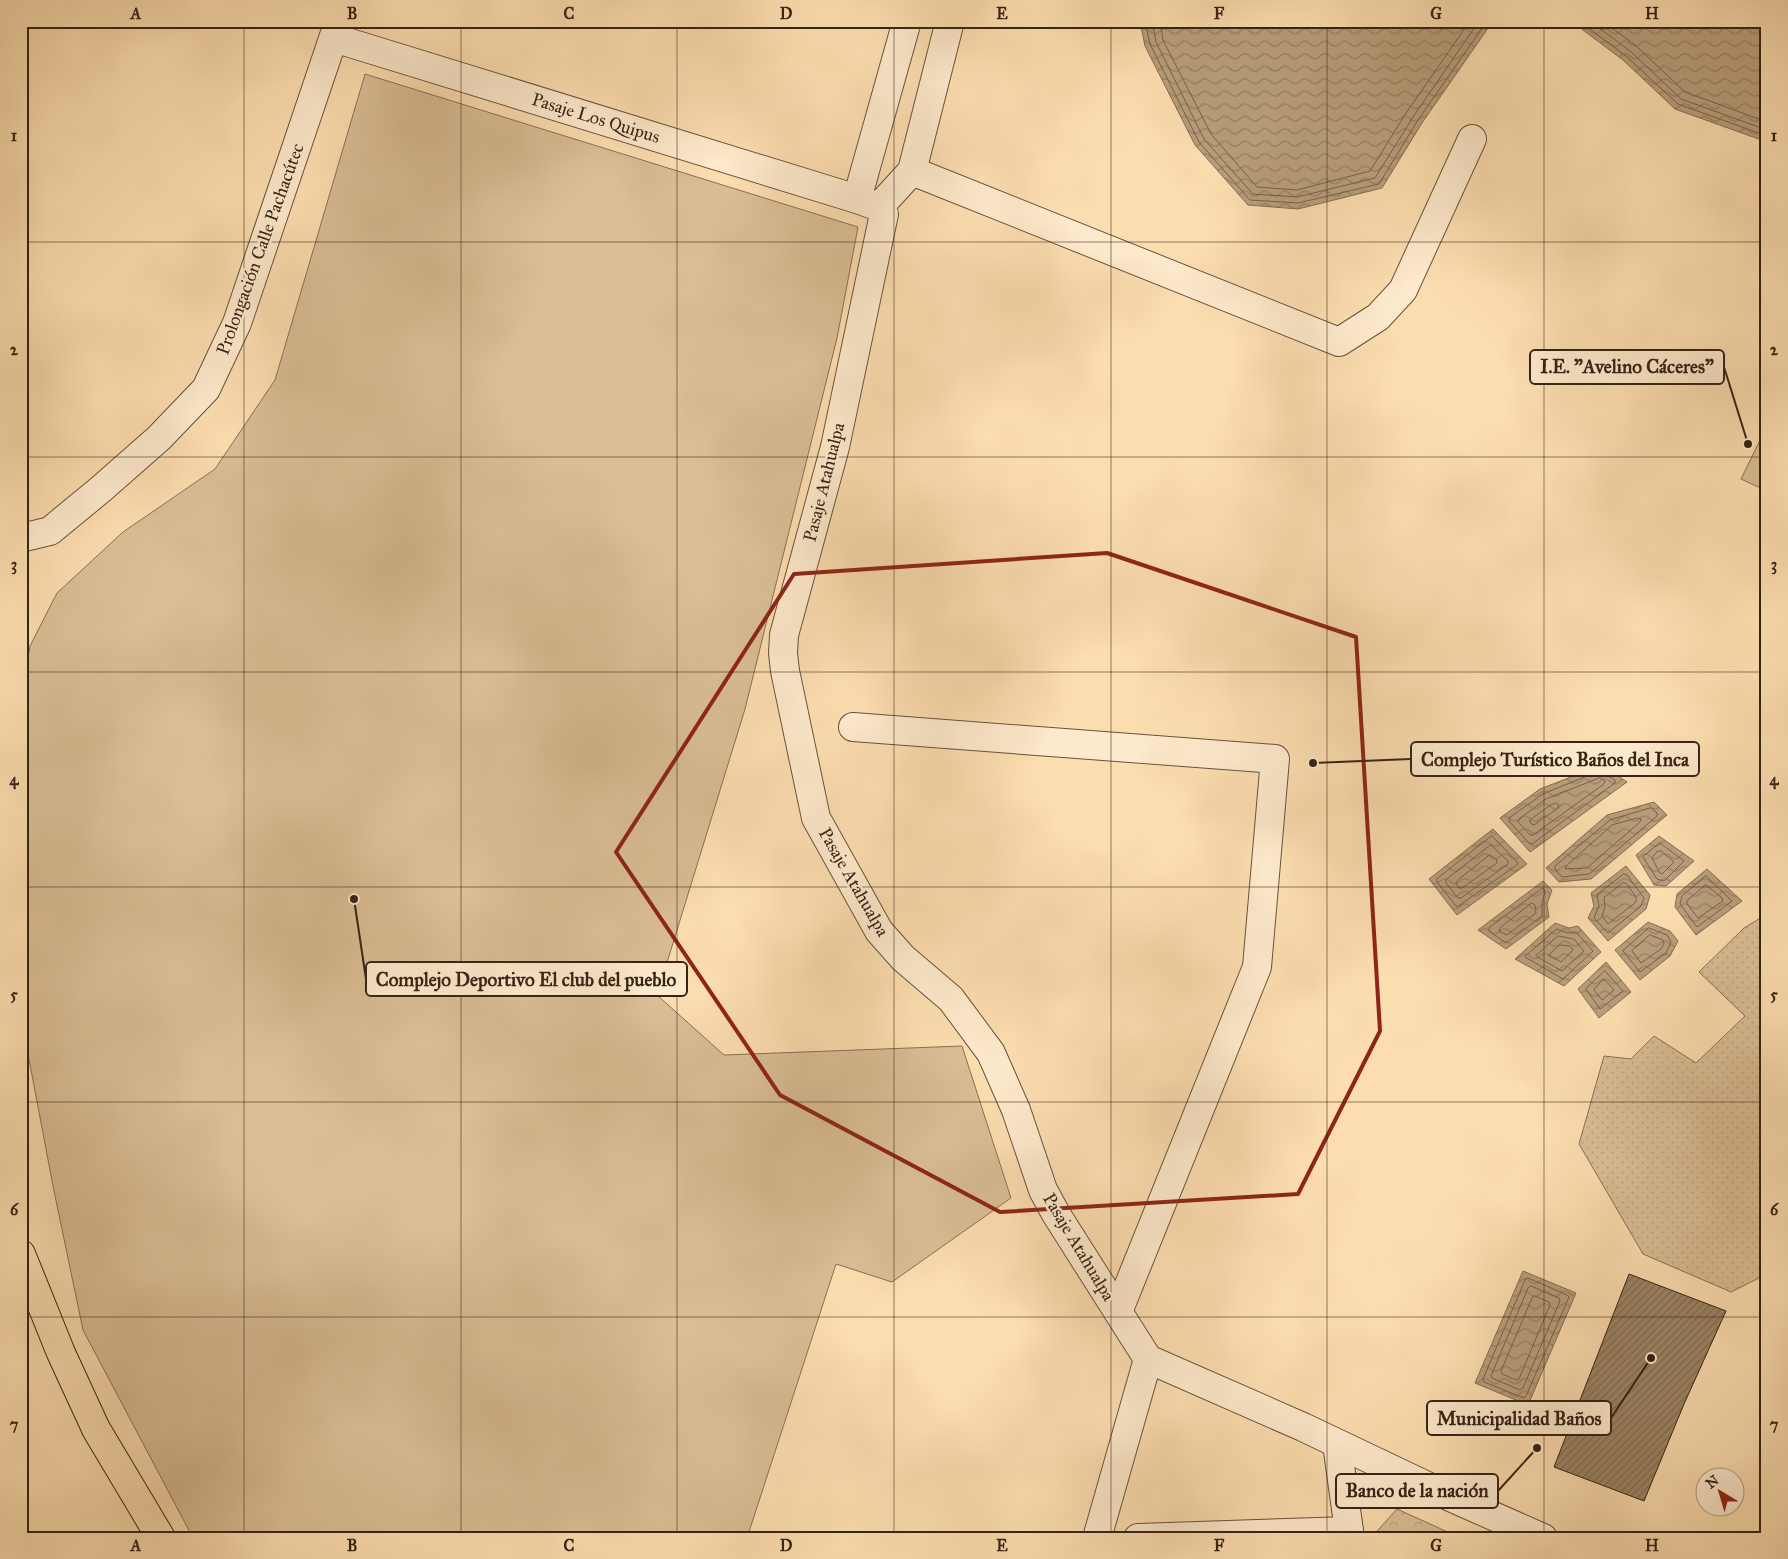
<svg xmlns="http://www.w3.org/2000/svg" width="1788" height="1559" viewBox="0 0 1788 1559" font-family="'IM FELL Great Primer',serif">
	<defs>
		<pattern id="grass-dots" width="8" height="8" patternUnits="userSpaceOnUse" patternTransform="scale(1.25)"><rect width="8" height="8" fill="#dabd95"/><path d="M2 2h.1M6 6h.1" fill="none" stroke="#bca280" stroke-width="1.8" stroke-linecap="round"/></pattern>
		<pattern id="forest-crowns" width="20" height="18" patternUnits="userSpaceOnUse" patternTransform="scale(1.25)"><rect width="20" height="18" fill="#dabd95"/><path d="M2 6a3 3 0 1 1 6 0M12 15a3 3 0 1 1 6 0" fill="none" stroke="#bca280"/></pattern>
		<pattern id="water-waves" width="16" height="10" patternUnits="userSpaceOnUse" patternTransform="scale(1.25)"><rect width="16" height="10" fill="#b99e7b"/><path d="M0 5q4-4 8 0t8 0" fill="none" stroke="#978064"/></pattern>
		<pattern id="building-hatch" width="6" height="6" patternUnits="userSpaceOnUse" patternTransform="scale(1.25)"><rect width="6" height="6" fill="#9d8466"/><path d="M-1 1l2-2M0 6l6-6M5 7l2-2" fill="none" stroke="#816c53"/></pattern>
	</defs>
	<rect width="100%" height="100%" fill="#fcddaf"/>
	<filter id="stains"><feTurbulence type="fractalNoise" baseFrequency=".004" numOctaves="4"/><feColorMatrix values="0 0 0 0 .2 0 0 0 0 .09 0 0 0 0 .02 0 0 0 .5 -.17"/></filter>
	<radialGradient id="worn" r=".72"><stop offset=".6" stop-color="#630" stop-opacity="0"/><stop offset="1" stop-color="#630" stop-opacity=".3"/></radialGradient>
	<polygon fill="url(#grass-dots)" stroke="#887056" points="1767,914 1767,1274 1731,1292 1643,1254 1579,1144 1604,1056 1631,1059 1654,1036 1696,1063 1745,1016 1699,972 1744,928"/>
	<polygon fill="url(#forest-crowns)" stroke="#887056" points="1397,1509 1461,1538 1371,1538"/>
	<g fill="#dabd95" stroke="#887056">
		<polygon points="365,74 858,227 837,338 745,709 657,995 724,1055 962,1046 1011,1198 892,1282 836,1264 747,1538 193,1538 83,1330 53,1186 21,1017 21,704 30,646 57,593 123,532 215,469 275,380"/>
		<polygon points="1767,426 1767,491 1741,479"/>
	</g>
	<g fill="url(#water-waves)" stroke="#856d53">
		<polygon points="1140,21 1493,21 1422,123 1382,188 1298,209 1248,205 1195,145 1145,46"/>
		<polygon points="1571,21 1767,21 1767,142 1675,109 1623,60"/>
		<polygon points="1602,765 1627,782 1530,852 1500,818 1540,789"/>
		<polygon points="1654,802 1667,815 1591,879 1559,882 1546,868 1607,815"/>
		<polygon points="1493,829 1527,864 1457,915 1429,879"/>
		<polygon points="1659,836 1694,861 1666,886 1654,885 1636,855"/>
		<polygon points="1626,866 1650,895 1646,909 1608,941 1588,918 1594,906 1591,893"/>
		<polygon points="1707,869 1742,901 1696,935 1675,907 1677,894"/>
		<polygon points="1543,881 1552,890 1547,904 1549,917 1506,949 1478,930"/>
		<polygon points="1648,922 1670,931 1678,941 1670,956 1640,980 1615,950"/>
		<polygon points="1555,923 1569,928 1578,926 1601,952 1564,986 1515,959"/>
		<polygon points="1606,962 1631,992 1599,1018 1578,989"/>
		<polygon points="1523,1271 1576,1293 1528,1405 1475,1383"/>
	</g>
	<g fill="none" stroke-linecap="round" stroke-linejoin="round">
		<g stroke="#786049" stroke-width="1">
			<polyline points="1145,21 1150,44 1199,142 1250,200 1298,203 1379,184 1418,120 1487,21"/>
			<polyline points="1152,21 1156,42 1204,139 1253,194 1297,197 1375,178 1413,117 1479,21"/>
			<polyline points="1160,21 1163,40 1211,134 1257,187 1297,190 1370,171 1406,113 1470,21"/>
			<polyline points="1579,21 1626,56 1678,104 1767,136"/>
			<polyline points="1590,21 1630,51 1681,99 1767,130"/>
			<polyline points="1602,21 1635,45 1685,92 1767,122"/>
			<polygon points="1600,771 1615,780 1615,783 1532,844 1529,843 1509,821 1509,818 1543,794"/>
			<polygon points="1600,778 1605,781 1604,784 1533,835 1530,835 1518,822 1519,819 1546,799"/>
			<polygon points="1556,803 1559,805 1558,808 1534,825 1530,823 1530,820 1549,806"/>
			<polygon points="1651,808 1657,813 1657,816 1589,874 1562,877 1555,869 1555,866 1610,820"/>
			<polygon points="1638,818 1641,819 1640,822 1587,868 1565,869 1566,866 1612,825"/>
			<polygon points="1492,836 1517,862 1518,864 1457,907 1437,882 1437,879"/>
			<polygon points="1660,843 1684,861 1664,881 1657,879 1643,857"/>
			<polygon points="1491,845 1508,861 1508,864 1461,898 1458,898 1446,883 1446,880"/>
			<polygon points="1658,851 1661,851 1674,862 1662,874 1660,873 1652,858"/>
			<polygon points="1490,855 1497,860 1497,863 1462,888 1459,888 1456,883 1457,881"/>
			<polygon points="1624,874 1627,875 1644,898 1641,906 1608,933 1594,918 1599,906 1597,895"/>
			<polygon points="1706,876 1732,901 1697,927 1680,904 1682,896"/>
			<polygon points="1623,883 1626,883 1636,897 1636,902 1608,924 1602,916 1605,907 1604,898"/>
			<polygon points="1706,885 1722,898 1723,901 1698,918 1687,904 1687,901"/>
			<polygon points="1543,888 1545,892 1542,903 1542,916 1506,943 1489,931 1489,928"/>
			<polygon points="1532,903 1535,905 1536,913 1507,935 1499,931 1500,928"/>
			<polygon points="1649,928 1667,935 1671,942 1666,953 1640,972 1623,951"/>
			<polygon points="1557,929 1568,933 1576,932 1593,951 1563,979 1525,957"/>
			<polygon points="1650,935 1663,940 1664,944 1661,949 1641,963 1632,951"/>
			<polygon points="1558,936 1574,939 1584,951 1562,971 1536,956"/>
			<polygon points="1560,945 1570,946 1573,950 1561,962 1549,955"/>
			<polygon points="1605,971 1623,991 1600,1009 1586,989"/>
			<polygon points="1603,980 1606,981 1614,990 1602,1000 1594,990"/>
			<polygon points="1528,1278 1567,1295 1569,1297 1526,1396 1524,1398 1484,1382 1483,1379 1525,1280"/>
			<polygon points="1531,1286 1559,1298 1560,1301 1523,1388 1520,1390 1492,1378 1491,1376 1528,1288"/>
			<polygon points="1535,1296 1549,1302 1550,1305 1519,1379 1516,1380 1502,1374 1501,1371 1532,1298"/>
		</g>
	</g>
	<polygon fill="url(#building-hatch)" stroke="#362317" points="1629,1274 1726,1311 1684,1404 1644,1501 1554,1467"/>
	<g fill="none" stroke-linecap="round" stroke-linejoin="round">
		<defs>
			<g id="minor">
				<polyline points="907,21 857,199 879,207 884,214 835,447 784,635 783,653 785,671 816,818 879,931 903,958 951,999 991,1053 1016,1110 1043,1190 1056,1214 1148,1359 1303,1427 1448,1496 1543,1538"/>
				<polyline points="334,38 857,199"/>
				<polyline points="912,171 1339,342 1378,317 1403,290 1472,139"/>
				<polyline points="879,207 912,171 950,21"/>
				<polyline points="21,538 50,531 101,489 159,438 206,389 237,323 339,21"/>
				<polyline points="853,727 1275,759 1257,967 1118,1312"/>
				<polyline points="1337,1444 1350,1538"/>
				<polyline points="1097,1538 1148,1359"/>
				<polyline points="1138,1538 1349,1531"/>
			</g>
			<polyline id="major" points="21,1254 61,1353 96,1429 161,1538"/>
		</defs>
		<use href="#minor" stroke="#68523d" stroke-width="30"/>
		<use href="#major" stroke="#362317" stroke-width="30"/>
		<use href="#minor" stroke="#fde9cb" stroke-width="28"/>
		<use href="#major" stroke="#fcddaf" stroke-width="28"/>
	</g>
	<path fill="none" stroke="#8f2418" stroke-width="4" stroke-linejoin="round" d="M1107,553l249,84 24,394 -82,163 -298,18 -220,-117 -164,-243 178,-278z"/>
	<path fill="none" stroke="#362317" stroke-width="1" stroke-opacity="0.55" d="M244,21v1517M461,21v1517M677,21v1517M894,21v1517M1111,21v1517M1327,21v1517M1544,21v1517M21,242h1746M21,457h1746M21,672h1746M21,887h1746M21,1102h1746M21,1317h1746"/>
	<g text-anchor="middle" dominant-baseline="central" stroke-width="5" stroke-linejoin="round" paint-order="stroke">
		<g font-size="18" fill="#362317" stroke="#fde9cb">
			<text transform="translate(596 118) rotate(17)">Pasaje Los Quipus</text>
			<text transform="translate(260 249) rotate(-70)">Prolongación Calle Pachacútec</text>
			<text transform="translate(824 482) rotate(-76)">Pasaje Atahualpa</text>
			<text transform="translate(854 882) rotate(60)">Pasaje Atahualpa</text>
			<text transform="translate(1079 1247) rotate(59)">Pasaje Atahualpa</text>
		</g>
	</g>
	<path fill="none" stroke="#362317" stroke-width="2" d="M1748 444L1724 367M1313 763L1411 759M354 899L366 979M1651 1358L1611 1418M1537 1448L1498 1491"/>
	<g fill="#362317" stroke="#fde9cb" stroke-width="2">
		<circle cx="1748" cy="444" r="5"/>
		<circle cx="1313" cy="763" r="5"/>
		<circle cx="354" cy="899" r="5"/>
		<circle cx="1651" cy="1358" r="5"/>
		<circle cx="1537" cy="1448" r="5"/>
	</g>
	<g fill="#fde9cb" stroke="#362317" stroke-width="2">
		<rect x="1530" y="350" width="194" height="34" rx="5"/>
		<rect x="1411" y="742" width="288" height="34" rx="5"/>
		<rect x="366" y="962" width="321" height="34" rx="5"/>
		<rect x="1427" y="1401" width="184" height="34" rx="5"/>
		<rect x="1336" y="1474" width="162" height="34" rx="5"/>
	</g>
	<g font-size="19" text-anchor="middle" font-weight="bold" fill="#362317">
		<text x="1627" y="373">I.E. "Avelino Cáceres"</text>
		<text x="1555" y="766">Complejo Turístico Baños del Inca</text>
		<text x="526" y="986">Complejo Deportivo El club del pueblo</text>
		<text x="1519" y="1425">Municipalidad Baños</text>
		<text x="1417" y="1497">Banco de la nación</text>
	</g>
	<rect width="1788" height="1559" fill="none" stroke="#fcddaf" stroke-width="55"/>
	<g transform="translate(1720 1492) rotate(322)"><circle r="24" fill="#fde9cb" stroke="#ad9a83"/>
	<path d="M0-4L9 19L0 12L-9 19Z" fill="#8f2418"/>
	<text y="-8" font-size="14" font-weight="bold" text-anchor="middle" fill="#362317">N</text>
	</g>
	<rect x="28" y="28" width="1732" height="1504" fill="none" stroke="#362317" stroke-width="2"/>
	<g font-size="16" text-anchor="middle" font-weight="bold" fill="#362317">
		<text x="136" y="19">A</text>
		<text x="352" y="19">B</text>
		<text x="569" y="19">C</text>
		<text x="786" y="19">D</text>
		<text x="1002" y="19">E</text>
		<text x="1219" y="19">F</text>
		<text x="1436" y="19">G</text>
		<text x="1652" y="19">H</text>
		<text x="14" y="141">1</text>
		<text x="1774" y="141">1</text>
		<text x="14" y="355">2</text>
		<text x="1774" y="355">2</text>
		<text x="14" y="570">3</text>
		<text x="1774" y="570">3</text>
		<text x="14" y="785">4</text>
		<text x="1774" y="785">4</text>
		<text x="14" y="1000">5</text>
		<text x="1774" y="1000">5</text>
		<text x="14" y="1215">6</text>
		<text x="1774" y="1215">6</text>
		<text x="14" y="1430">7</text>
		<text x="1774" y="1430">7</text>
		<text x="136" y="1551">A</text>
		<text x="352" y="1551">B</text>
		<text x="569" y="1551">C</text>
		<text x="786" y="1551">D</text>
		<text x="1002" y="1551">E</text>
		<text x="1219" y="1551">F</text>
		<text x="1436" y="1551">G</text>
		<text x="1652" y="1551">H</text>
	</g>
	<rect width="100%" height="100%" filter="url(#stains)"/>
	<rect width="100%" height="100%" fill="url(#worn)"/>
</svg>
